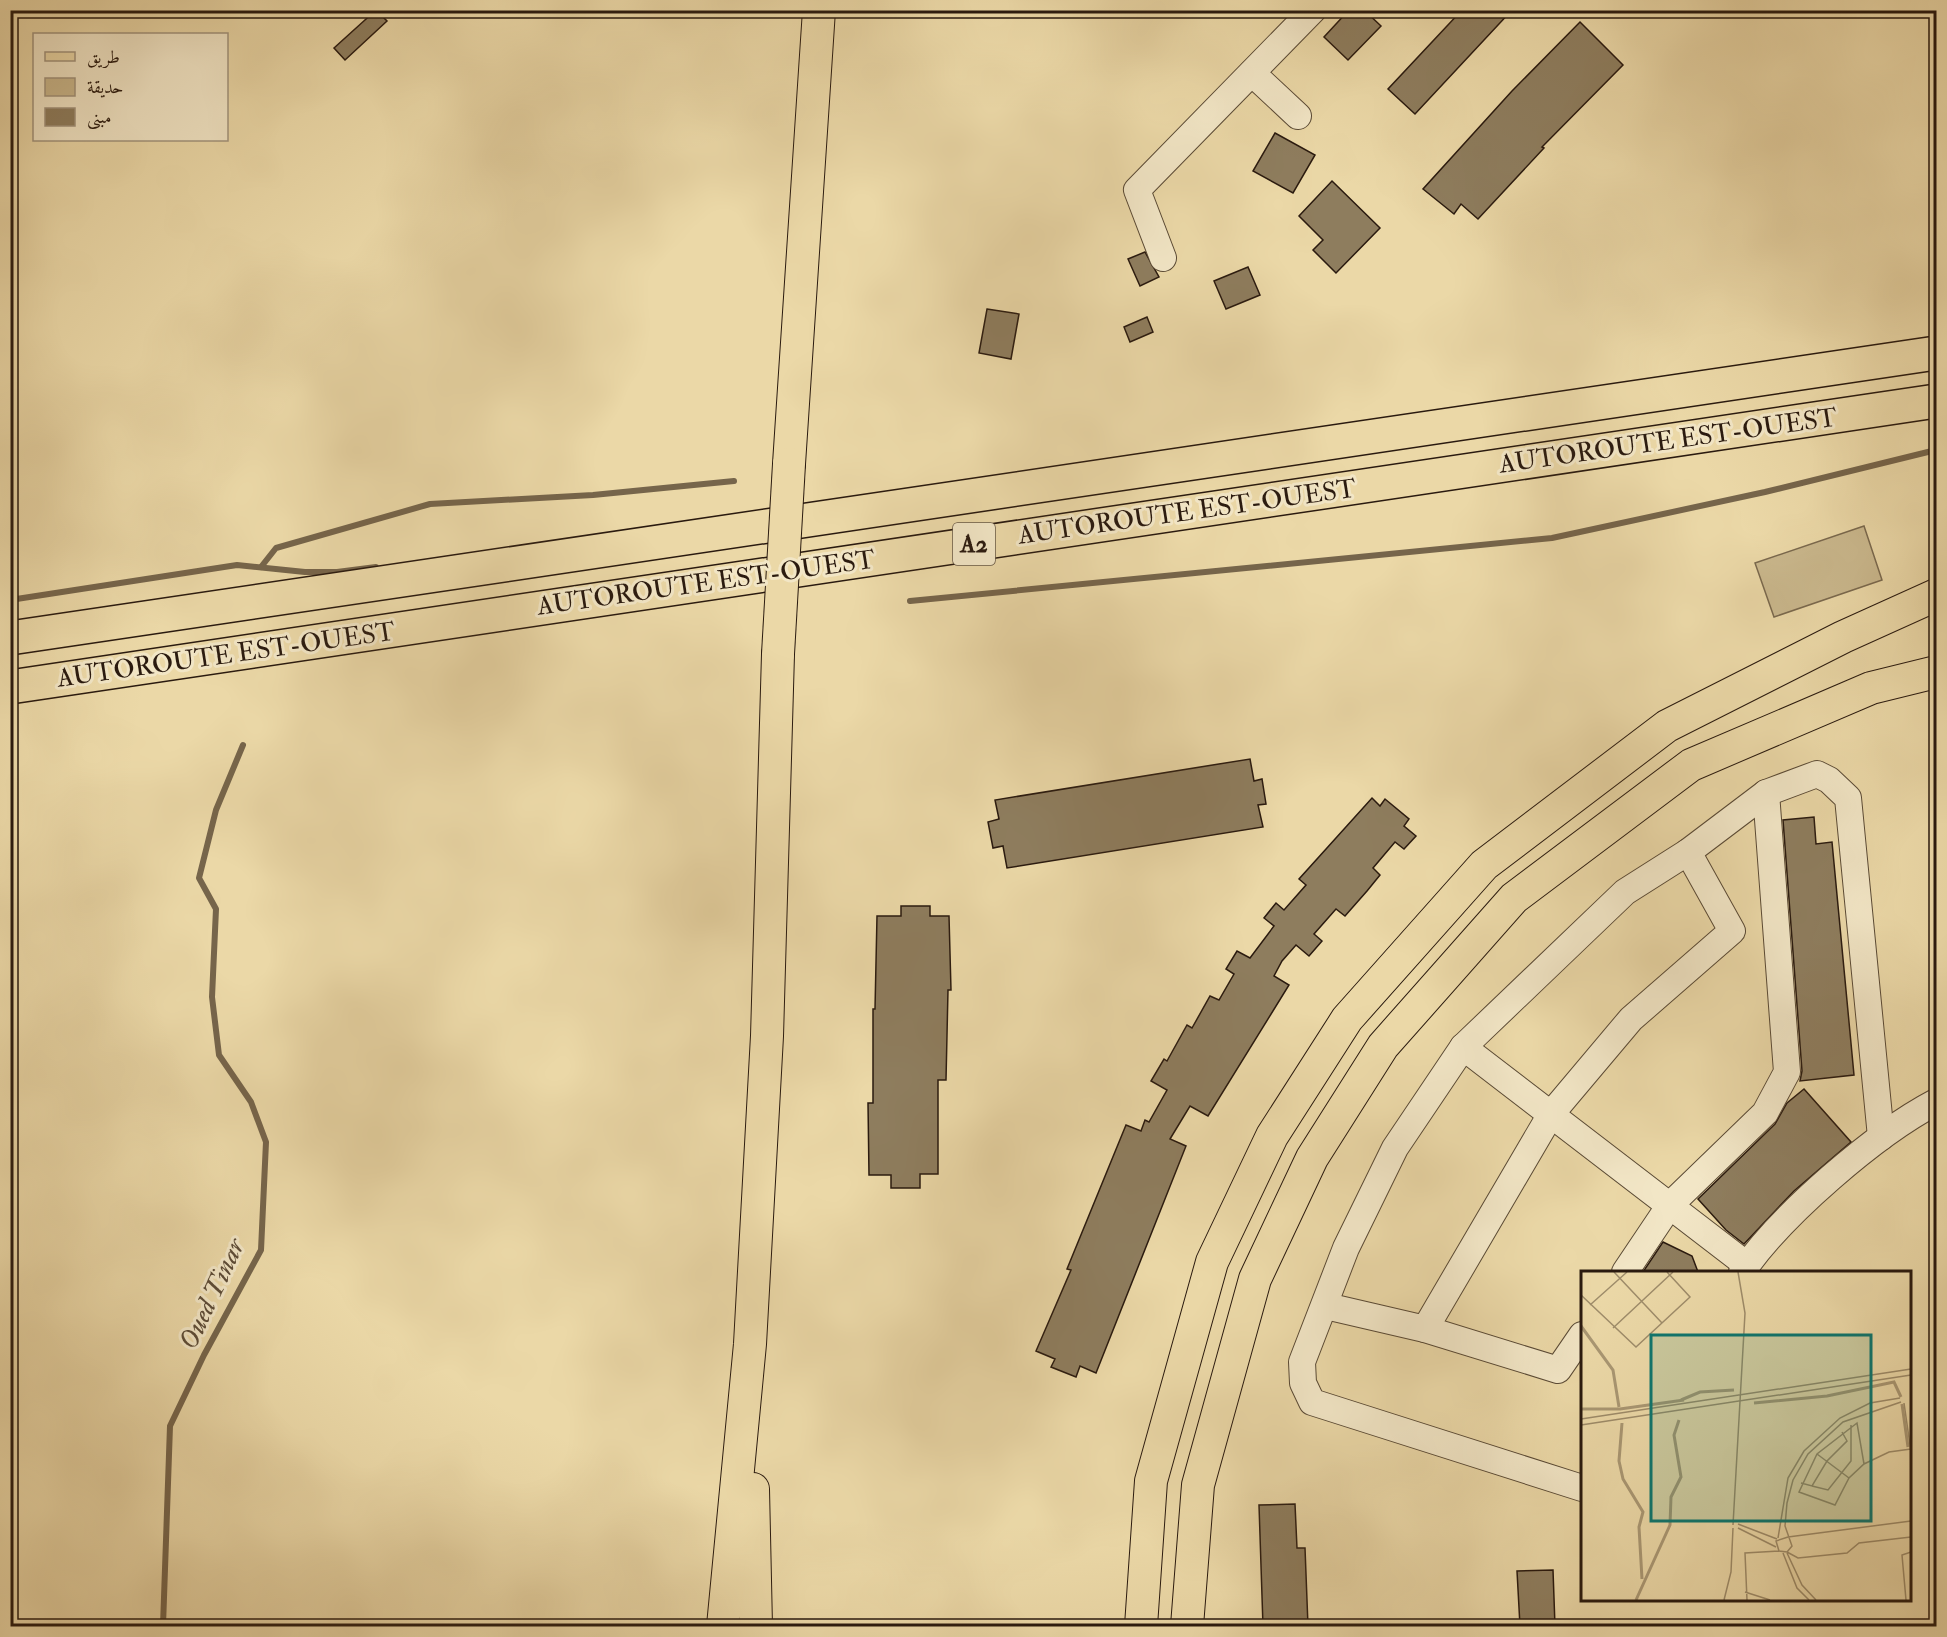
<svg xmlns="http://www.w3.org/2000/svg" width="1947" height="1637" viewBox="0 0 1947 1637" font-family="'IM FELL Double Pica',Amiri,serif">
	<rect width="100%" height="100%" fill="#ebd8a7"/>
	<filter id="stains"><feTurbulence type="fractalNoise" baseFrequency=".00333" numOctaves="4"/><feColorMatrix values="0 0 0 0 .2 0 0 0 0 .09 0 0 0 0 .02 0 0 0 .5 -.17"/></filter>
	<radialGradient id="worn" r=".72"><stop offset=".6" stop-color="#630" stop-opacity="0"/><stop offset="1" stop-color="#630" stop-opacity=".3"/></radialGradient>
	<polygon fill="#cab88d" stroke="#7a694e" stroke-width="1.5" points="1864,526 1882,580 1774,617 1755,563"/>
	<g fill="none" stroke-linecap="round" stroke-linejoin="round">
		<g stroke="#76654b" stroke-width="6">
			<polyline points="261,567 276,548 430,504 593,495 734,481"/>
			<polyline points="10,600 237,565 305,572 337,572 376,567"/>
			<polyline points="910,601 1552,538 1765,492 1936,450"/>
			<polyline points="163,1626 170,1426 204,1355 261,1250 266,1142 251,1102 219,1055 212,997 216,909 199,878 216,810 243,745"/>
		</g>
	</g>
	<g fill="#8e7d5e" stroke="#2a1a0f" stroke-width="1.5">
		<polygon points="376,10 387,21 345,60 334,48"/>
		<polygon points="1349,10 1364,10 1381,26 1348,60 1324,37"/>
		<polygon points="1462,10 1512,10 1415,114 1388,89"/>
		<polygon points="1580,22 1623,65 1542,147 1544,148 1478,219 1461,204 1454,214 1423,189 1512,91"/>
		<polygon points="1275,133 1315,155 1293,193 1253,171"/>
		<polygon points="1332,181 1380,228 1336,273 1313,250 1323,240 1299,216"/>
		<polygon points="1145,252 1159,277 1140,286 1128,259"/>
		<polygon points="1248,267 1260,295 1226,309 1214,281"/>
		<polygon points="987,309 1019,314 1011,359 979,353"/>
		<polygon points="1147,317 1153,332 1130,342 1124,327"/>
		<polygon points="1250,759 1254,781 1262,779 1266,804 1258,805 1263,827 1007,868 1003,846 993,848 988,822 999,819 995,800"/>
		<polygon points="1372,798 1380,806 1385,799 1409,819 1404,826 1416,836 1404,849 1395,842 1373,868 1380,875 1367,891 1345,916 1336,909 1314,934 1322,941 1309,956 1296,945 1282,961 1274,976 1289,985 1208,1116 1190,1106 1170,1139 1186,1146 1096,1373 1080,1366 1076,1377 1051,1367 1055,1359 1036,1351 1071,1270 1067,1269 1126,1125 1141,1131 1145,1120 1149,1122 1167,1090 1151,1081 1164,1059 1167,1061 1187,1025 1192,1028 1210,996 1219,1000 1234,974 1226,969 1237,951 1250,958 1274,926 1264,918 1276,903 1284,910 1306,885 1299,879"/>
		<polygon points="1814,817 1816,844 1832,842 1854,1075 1800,1081 1802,1071 1783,820"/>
		<polygon points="901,906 930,906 930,916 949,916 951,990 948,990 946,1080 938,1080 938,1174 920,1174 920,1188 891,1188 891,1175 869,1175 868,1103 873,1103 873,1009 875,1009 877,916 901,916"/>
		<polygon points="1804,1089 1851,1142 1794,1191 1744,1244 1726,1230 1698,1199 1775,1124 1787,1103"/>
		<polygon points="1663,1242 1692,1256 1698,1272 1643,1272"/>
		<polygon points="1295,1504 1297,1548 1305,1548 1308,1626 1263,1626 1259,1505"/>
		<polygon points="1553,1570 1555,1626 1520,1626 1517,1571"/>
	</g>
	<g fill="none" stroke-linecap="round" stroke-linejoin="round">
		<defs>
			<g id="minor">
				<polyline points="1252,73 1298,116"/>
				<polyline points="1163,258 1137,190 1313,10"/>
				<polyline points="1463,1047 1747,1265"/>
				<polyline points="1625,1272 1670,1205 1765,1113 1787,1072 1766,793"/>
				<path d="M1742,1272c39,-57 133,-138 194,-170"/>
				<polyline points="1326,1306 1425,1329 1551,1114 1631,1019 1732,931 1688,852"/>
				<polyline points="1425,1329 1558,1370 1582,1335"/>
				<polyline points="1582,1488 1312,1402 1303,1383 1302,1362 1346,1248 1395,1148 1463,1047 1625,892 1688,852 1766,793 1817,774 1829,780 1848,798 1881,1137"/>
			</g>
			<g id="major">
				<polyline points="789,464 819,10"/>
				<polyline points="753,1489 756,1626"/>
				<polyline points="723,1626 750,1344 767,1036 778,654"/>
				<polyline points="1141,1626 1151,1481 1212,1262 1272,1136 1347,1019 1484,865 1667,726 1843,637 1936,595"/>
				<polyline points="1187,1626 1198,1485 1255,1279 1312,1158 1383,1046 1514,898 1691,765 1871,688 1936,672"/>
			</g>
			<g id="highway">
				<polyline points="10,638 1936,353"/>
				<polyline points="10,687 1936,401"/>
			</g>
		</defs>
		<use href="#minor" stroke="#5a4a35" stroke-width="28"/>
		<use href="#major" stroke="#2a1a0f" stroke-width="34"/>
		<use href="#highway" stroke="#2a1a0f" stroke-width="36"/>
		<use href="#minor" stroke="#f2e6c6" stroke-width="26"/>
		<use href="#major" stroke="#ebd8a7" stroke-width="32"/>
		<use href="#highway" stroke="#ebd8a7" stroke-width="33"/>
		<defs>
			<polyline id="major-bridge" points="778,654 789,464"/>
		</defs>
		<use href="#major-bridge" stroke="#2a1a0f" stroke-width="34" stroke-linecap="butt"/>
		<use href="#major-bridge" stroke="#ebd8a7" stroke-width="32"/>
	</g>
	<g text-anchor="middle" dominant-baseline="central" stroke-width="6" stroke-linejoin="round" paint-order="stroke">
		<rect fill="#f2e6c6" stroke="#665746" stroke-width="1.5" x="953" y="523" width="42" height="42" rx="4.5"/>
		<g font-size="24" font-weight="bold" fill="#2a1a0f">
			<text x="974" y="544">A2</text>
		</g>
		<g font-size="26" fill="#2a1a0f" stroke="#f2e6c6">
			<text transform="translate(1668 441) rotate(-8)">AUTOROUTE EST-OUEST</text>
			<text transform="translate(1187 512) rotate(-8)">AUTOROUTE EST-OUEST</text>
			<text transform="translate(706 583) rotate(-8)">AUTOROUTE EST-OUEST</text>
			<text transform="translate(226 655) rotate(-8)">AUTOROUTE EST-OUEST</text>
		</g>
		<g font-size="27" font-style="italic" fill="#5d4c37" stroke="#f2e6c6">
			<text transform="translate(212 1294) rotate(-65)">Oued Tinar</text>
		</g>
	</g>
	<g transform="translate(1581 1271)">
		<rect width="330" height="330" fill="#ebd8a7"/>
		<path fill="none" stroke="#a99773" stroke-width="3" d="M0,55l32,44 6,37M100,129l19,-8 34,-2M173,132l73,-7 67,-14 7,15M321,133l6,43M0,138h39l64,-9M41,152l-3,38 4,18 20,33 -4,15 3,52M55,329l34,-75 1,-28 10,-20 -7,-42 5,-15"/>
		<path fill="none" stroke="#9e8c6a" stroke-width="1.5" d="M33,1l48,51M0,24l55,52 54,-50 -23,-25M9,34l37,-33M32,57l60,-56M323,132l7,49M0,148l330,-50M0,154l330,-50M236,183l32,24M283,193l-7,-41 -40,31 -18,38 36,13 14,-27 15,-14 25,-12 22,-3M220,212l11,3 15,-25 20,-20 -5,-9M231,215l16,4 23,-29v-36M157,253l39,15M152,254l12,-212 -7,-41M157,257l38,19M207,266l123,-16M207,266l-12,4 3,10 8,1 5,-6 -7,-20 2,-23 6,-23 15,-26 35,-32 58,-20M197,267l10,-60 16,-27 36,-33 30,-15 30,-5M206,281l11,6 49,-5 12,-10 52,-6M202,282l14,35 12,12M206,282l15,32 14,15M164,321l25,8M143,329l7,-28 2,-44M166,329l-2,-47 34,-2M325,329l-4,-45 9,-3"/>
		<path fill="#0f766e" fill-opacity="0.15" stroke="#0f766e" stroke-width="3" d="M70,64h220v186h-220z"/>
		<rect width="330" height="330" fill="none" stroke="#2a1a0f" stroke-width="3"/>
	</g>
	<rect width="1947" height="1637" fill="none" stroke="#ebd8a7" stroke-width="36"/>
	<rect x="12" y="12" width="1923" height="1613" fill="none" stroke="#2a1a0f" stroke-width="3"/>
	<rect x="18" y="18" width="1911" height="1601" fill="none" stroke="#2a1a0f" stroke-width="1.5"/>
	<rect x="33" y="33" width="195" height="108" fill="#f2e6c6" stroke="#a2947d" stroke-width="1.5"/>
	<rect x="45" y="52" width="30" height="9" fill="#ebd8a7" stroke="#a2947d" stroke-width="1.5"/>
	<text x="87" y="63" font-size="18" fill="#2a1a0f">طريق</text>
	<rect x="45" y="78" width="30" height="18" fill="#cab88d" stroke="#a2947d" stroke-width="1.5"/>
	<text x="87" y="93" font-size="18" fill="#2a1a0f">حديقة</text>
	<rect x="45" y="108" width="30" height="18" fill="#8e7d5e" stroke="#a2947d" stroke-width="1.5"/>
	<text x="87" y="123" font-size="18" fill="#2a1a0f">مبنى</text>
	<rect width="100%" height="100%" filter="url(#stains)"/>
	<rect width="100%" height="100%" fill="url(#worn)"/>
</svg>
